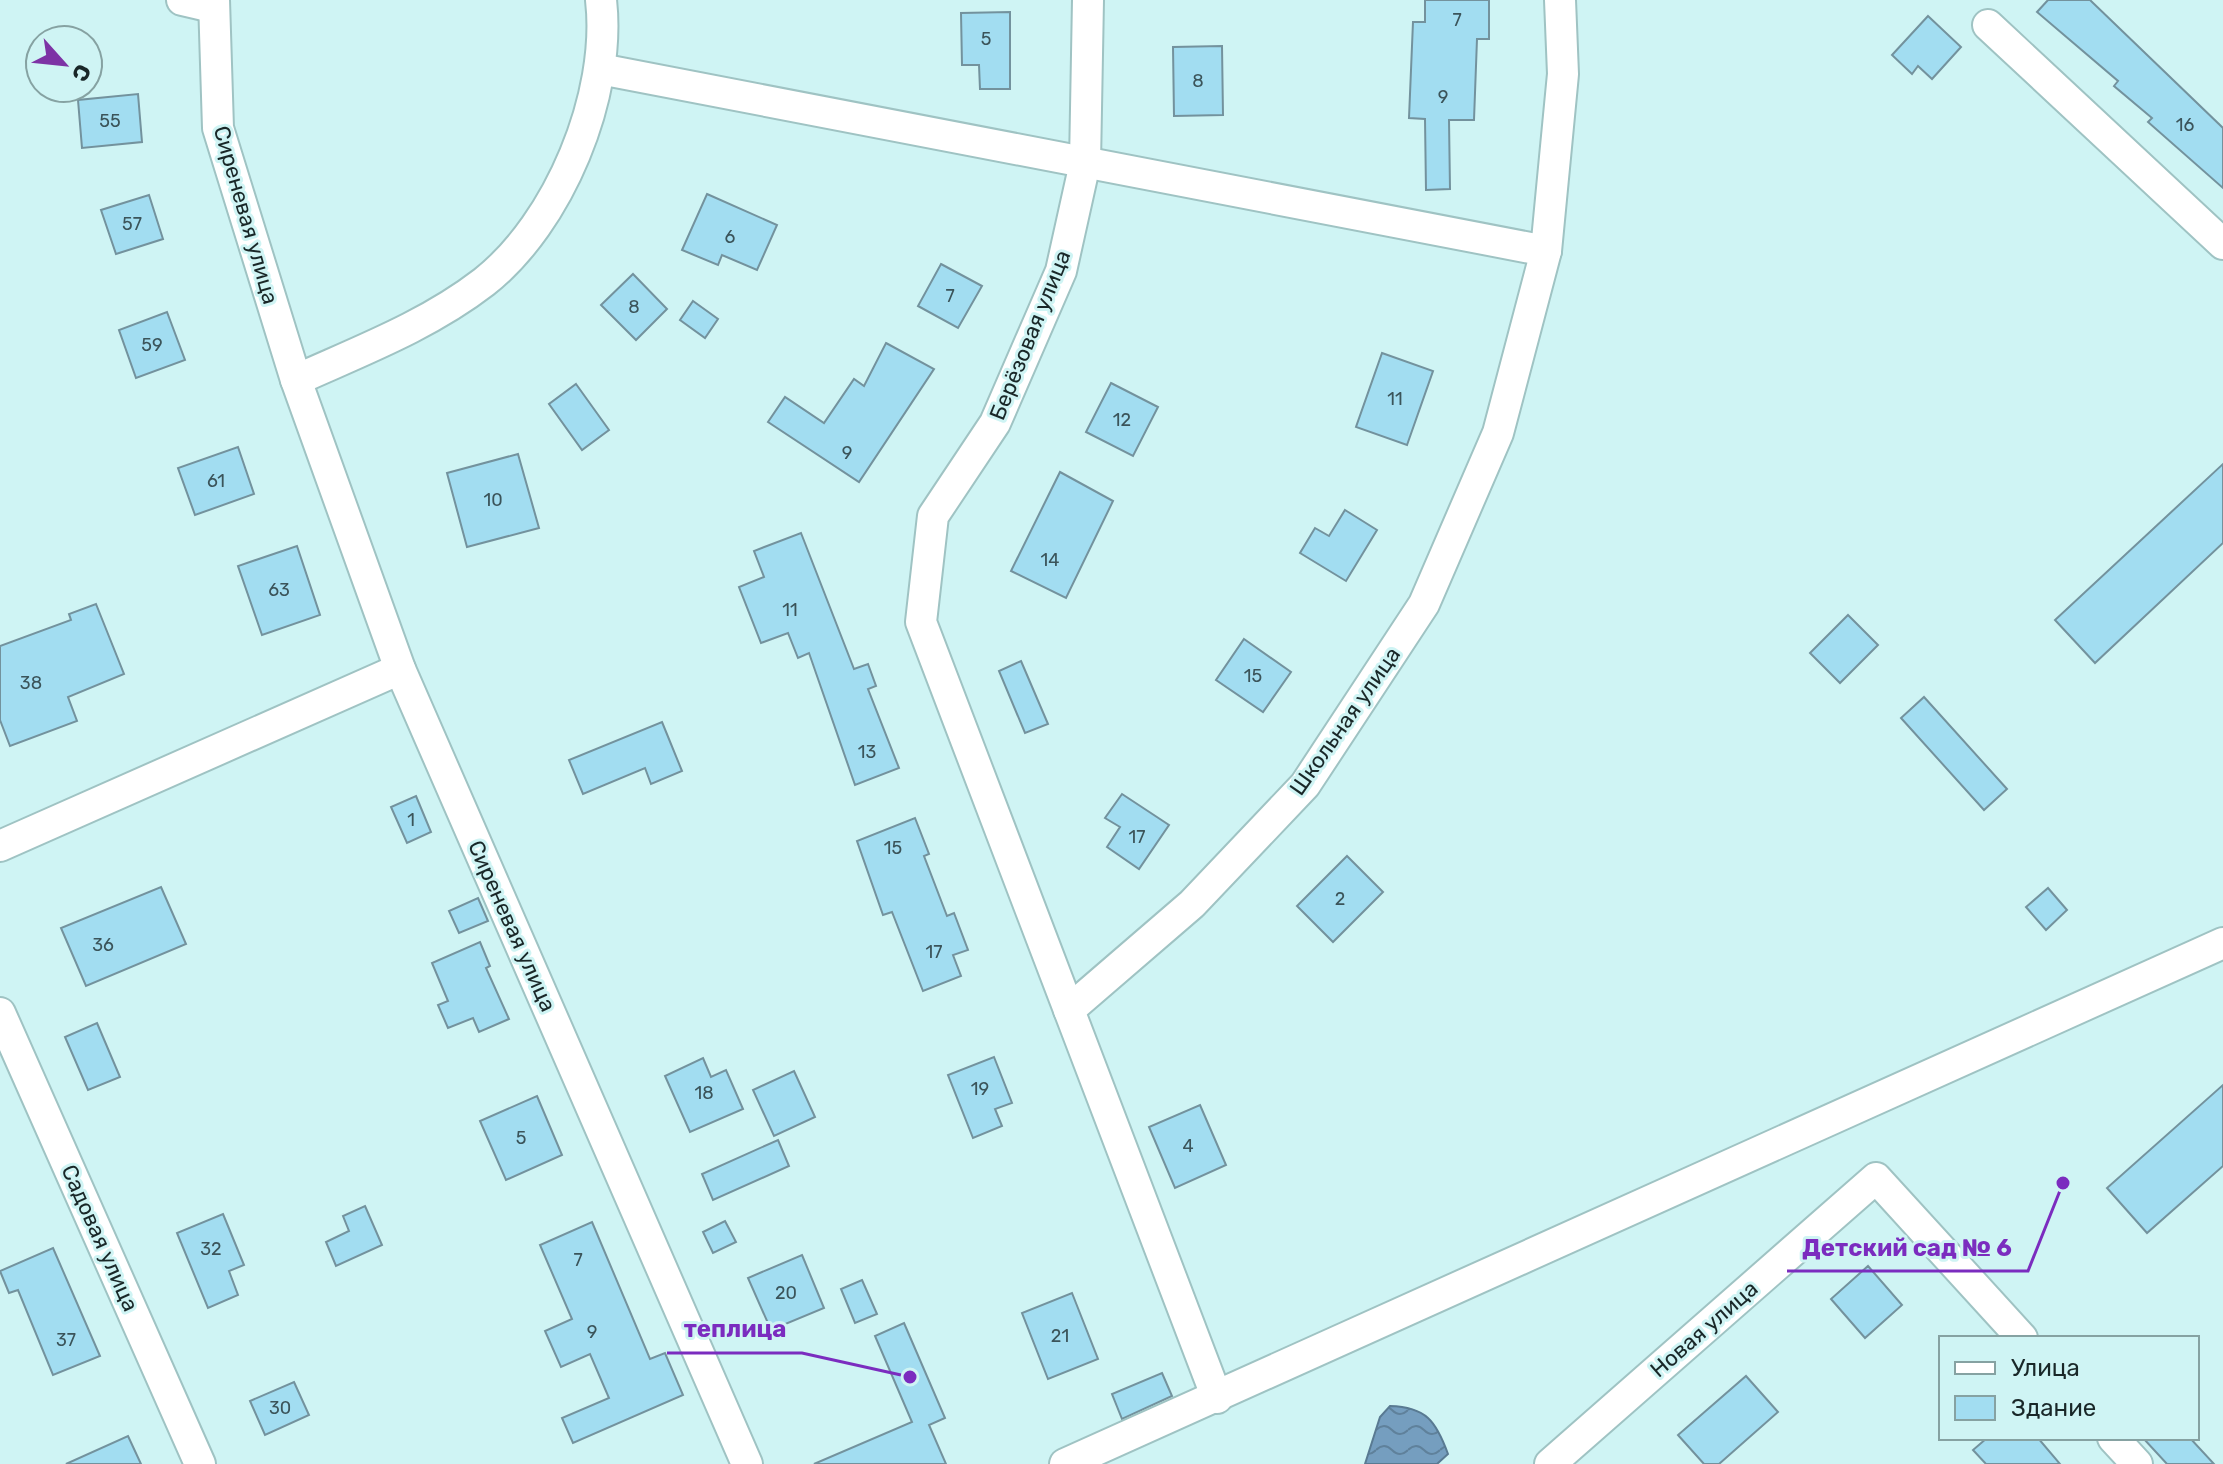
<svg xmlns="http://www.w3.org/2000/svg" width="2223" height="1464" viewBox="0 0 2223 1464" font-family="Rubik,sans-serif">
	<defs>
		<pattern id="water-waves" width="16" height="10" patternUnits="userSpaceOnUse" patternTransform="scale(2)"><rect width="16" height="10" fill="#759ebf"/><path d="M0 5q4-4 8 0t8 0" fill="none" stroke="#5f819b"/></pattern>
	</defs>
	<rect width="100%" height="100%" fill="#cff4f4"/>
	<path fill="url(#water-waves)" stroke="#597a92" stroke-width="2" d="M1390,1406c36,1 46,15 58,48l-11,10h-72l15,-47z"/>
	<g fill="#a2ddf1" stroke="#73929d" stroke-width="2">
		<polygon points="1425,0 1489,0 1489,39 1477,39 1474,120 1449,120 1450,189 1426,190 1425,119 1409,118 1413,22 1425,22"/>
		<polygon points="2048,0 2090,0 2223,128 2223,188 2148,122 2152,118 2114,86 2118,81 2037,12"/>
		<polygon points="1010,12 1010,89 980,89 979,65 962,65 961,13"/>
		<polygon points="1928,16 1961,47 1932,79 1918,66 1912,74 1892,55"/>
		<polygon points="1222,46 1223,115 1174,116 1173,47"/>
		<polygon points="138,94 142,142 82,148 78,100"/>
		<polygon points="707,194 777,225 757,270 722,255 718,265 682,250"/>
		<polygon points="149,195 163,239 116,254 101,210"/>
		<polygon points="941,264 982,286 958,328 918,306"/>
		<polygon points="633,274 667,309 636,340 601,305"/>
		<polygon points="693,301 718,319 705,338 680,320"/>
		<polygon points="167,312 185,360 136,378 119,330"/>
		<polygon points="886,343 934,369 859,482 768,422 785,397 824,423 854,379 864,386"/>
		<polygon points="1382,353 1433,371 1407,445 1356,427"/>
		<polygon points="1111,383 1158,407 1133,456 1086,432"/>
		<polygon points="576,384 609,430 582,450 549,404"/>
		<polygon points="238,447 254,494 195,515 178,468"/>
		<polygon points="518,454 539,528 467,547 447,473"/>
		<polygon points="2223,464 2223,543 2095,663 2055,620"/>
		<polygon points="1060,472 1113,501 1066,598 1011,571"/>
		<polygon points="1345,510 1377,530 1346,581 1300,553 1315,528 1329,536"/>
		<polygon points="801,533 854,669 868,664 876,686 868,689 899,768 855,785 809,653 798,658 788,633 761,643 739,587 764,577 754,551"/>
		<polygon points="297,546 320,615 262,635 238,566"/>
		<polygon points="96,604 124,674 68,697 77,721 10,746 0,720 0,646 71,620 69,614"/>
		<polygon points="1848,615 1878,645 1840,683 1810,653"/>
		<polygon points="1244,639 1291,672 1263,712 1216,680"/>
		<polygon points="1021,661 1048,724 1025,733 999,671"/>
		<polygon points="1924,697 2007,789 1984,810 1901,718"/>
		<polygon points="662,722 682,771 651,784 645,768 583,794 569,760"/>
		<polygon points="1122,794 1169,825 1139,869 1107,847 1120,827 1105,818"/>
		<polygon points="416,796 431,832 407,843 391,807"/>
		<polygon points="915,818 929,854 924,856 947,916 954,913 968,950 953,955 961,976 923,991 892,912 883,915 857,841"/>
		<polygon points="1347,856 1383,892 1333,942 1297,906"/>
		<polygon points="161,887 186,944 86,986 61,928"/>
		<polygon points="2048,888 2067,910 2046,930 2026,907"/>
		<polygon points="478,898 488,921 459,933 449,911"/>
		<polygon points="480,942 490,966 486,968 509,1019 479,1032 473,1018 448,1028 438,1005 448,1001 432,963"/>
		<polygon points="97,1023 120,1077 88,1090 65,1037"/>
		<polygon points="994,1057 1012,1103 995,1109 1002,1126 973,1138 948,1075"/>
		<polygon points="703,1058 711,1077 726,1070 743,1109 690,1132 665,1076"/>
		<polygon points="794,1071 815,1117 774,1136 753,1090"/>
		<polygon points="2223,1085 2223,1166 2147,1233 2107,1188"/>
		<polygon points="537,1096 562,1155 506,1180 480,1121"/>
		<polygon points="1200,1105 1226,1165 1175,1188 1149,1127"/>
		<polygon points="778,1140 789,1166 713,1200 702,1174"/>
		<polygon points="365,1206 382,1245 336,1266 326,1242 349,1231 343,1216"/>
		<polygon points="223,1214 244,1265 229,1271 238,1295 208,1308 177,1233"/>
		<polygon points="725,1221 736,1242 713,1253 703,1232"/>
		<polygon points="592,1222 650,1359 665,1353 683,1395 573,1443 562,1418 609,1398 590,1354 561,1367 545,1331 572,1319 540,1245"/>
		<polygon points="53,1248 100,1356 53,1375 18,1290 9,1293 0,1271"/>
		<polygon points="802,1255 824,1308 771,1330 748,1278"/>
		<polygon points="1868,1266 1902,1305 1865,1338 1831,1299"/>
		<polygon points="862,1280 877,1314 855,1323 841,1289"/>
		<polygon points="1072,1293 1098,1359 1048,1379 1022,1313"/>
		<polygon points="904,1323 945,1418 929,1425 946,1464 814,1464 912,1422 875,1336"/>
		<polygon points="1162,1373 1172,1396 1122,1419 1112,1394"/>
		<polygon points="1746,1376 1778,1412 1719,1464 1704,1464 1678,1435"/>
		<polygon points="294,1382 309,1415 265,1435 250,1401"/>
		<polygon points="128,1436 141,1464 66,1464"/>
		<polygon points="1987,1438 2038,1438 2060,1464 1986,1464 1973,1450"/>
		<polygon points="2143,1438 2190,1438 2214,1464 2167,1464"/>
	</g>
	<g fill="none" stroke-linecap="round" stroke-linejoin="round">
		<defs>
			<g id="minor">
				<polyline points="182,0 212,7"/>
				<polyline points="214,0 218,128 296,380 400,669 747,1464"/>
				<polyline points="1988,25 2223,244"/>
				<polyline points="600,69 1546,251"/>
				<path d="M296,380c64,-29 131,-54 188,-98 75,-59 128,-187 117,-282"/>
				<polyline points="0,846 400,669"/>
				<polyline points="1069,1010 921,622 933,516 995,423 1061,271 1085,163 1088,0"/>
				<polyline points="0,1013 200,1464"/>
				<polyline points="1217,1398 1069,1010 1192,904 1305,785 1424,604 1498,433 1546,251 1563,74 1560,0"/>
				<polyline points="2113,1438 2137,1464"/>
				<polyline points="1065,1464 2223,943"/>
				<polyline points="1550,1464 1876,1178 2022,1338"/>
			</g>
		</defs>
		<use href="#minor" stroke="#9fc3c3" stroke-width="34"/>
		<use href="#minor" stroke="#fff" stroke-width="30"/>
	</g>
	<g text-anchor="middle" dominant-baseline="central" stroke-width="6" stroke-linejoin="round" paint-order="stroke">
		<g font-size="18" fill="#3b545a">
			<text x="1457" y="20">7</text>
			<text x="986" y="39">5</text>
			<text x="1198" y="81">8</text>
			<text x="1443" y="97">9</text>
			<text x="110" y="121">55</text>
			<text x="2185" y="125">16</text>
			<text x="132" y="224">57</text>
			<text x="730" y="237">6</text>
			<text x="950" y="296">7</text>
			<text x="634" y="307">8</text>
			<text x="152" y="345">59</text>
			<text x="1395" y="399">11</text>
			<text x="1122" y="420">12</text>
			<text x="847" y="453">9</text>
			<text x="216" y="481">61</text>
			<text x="493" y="500">10</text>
			<text x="1050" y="560">14</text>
			<text x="279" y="590">63</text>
			<text x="790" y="610">11</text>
			<text x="1253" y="676">15</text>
			<text x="31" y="683">38</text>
			<text x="867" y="752">13</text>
			<text x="411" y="820">1</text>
			<text x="1137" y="837">17</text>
			<text x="893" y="848">15</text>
			<text x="1340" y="899">2</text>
			<text x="103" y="945">36</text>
			<text x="934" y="952">17</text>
			<text x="980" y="1089">19</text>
			<text x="704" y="1093">18</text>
			<text x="521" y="1138">5</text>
			<text x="1188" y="1146">4</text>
			<text x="211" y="1249">32</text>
			<text x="578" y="1260">7</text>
			<text x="786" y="1293">20</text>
			<text x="592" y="1332">9</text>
			<text x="1060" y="1336">21</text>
			<text x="66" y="1340">37</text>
			<text x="280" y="1408">30</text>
		</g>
		<g font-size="22" fill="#192728" stroke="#cff4f4">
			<text transform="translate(246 215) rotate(74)">Сиреневая улица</text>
			<text transform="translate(1030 335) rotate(-68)">Берёзовая улица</text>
			<text transform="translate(1345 721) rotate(-55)">Школьная улица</text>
			<text transform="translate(512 926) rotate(66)">Сиреневая улица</text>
			<text transform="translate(100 1238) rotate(66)">Садовая улица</text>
			<text transform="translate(1704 1329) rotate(-41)">Новая улица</text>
		</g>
	</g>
	<path fill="none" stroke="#7b2cbf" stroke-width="3" d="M2063 1183L2028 1271H1787M910 1377L802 1353H667"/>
	<g fill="#7b2cbf" stroke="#cff4f4" stroke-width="3">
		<circle cx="2063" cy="1183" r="8"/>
		<circle cx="910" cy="1377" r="8"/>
	</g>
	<g font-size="24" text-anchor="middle" font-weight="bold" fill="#7b2cbf" stroke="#cff4f4" stroke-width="6" stroke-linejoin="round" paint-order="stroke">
		<text x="1907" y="1256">Детский сад № 6</text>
		<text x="735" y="1337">теплица</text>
	</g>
	<rect x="1939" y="1336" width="260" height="104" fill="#cff4f4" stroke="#86a2a2" stroke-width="2"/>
	<rect x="1955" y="1362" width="40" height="12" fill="#ffffff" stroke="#86a2a2" stroke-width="2"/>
	<text x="2011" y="1376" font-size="24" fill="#192728">Улица</text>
	<rect x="1955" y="1396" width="40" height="24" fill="#a2ddf1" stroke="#86a2a2" stroke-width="2"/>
	<text x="2011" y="1416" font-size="24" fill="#192728">Здание</text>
	<g transform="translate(64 64) rotate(117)"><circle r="38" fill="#cff4f4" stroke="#86a2a2" stroke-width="2"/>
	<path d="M0-6L14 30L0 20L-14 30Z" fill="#7d33a5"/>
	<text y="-12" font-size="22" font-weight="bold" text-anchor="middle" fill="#192728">С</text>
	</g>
</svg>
